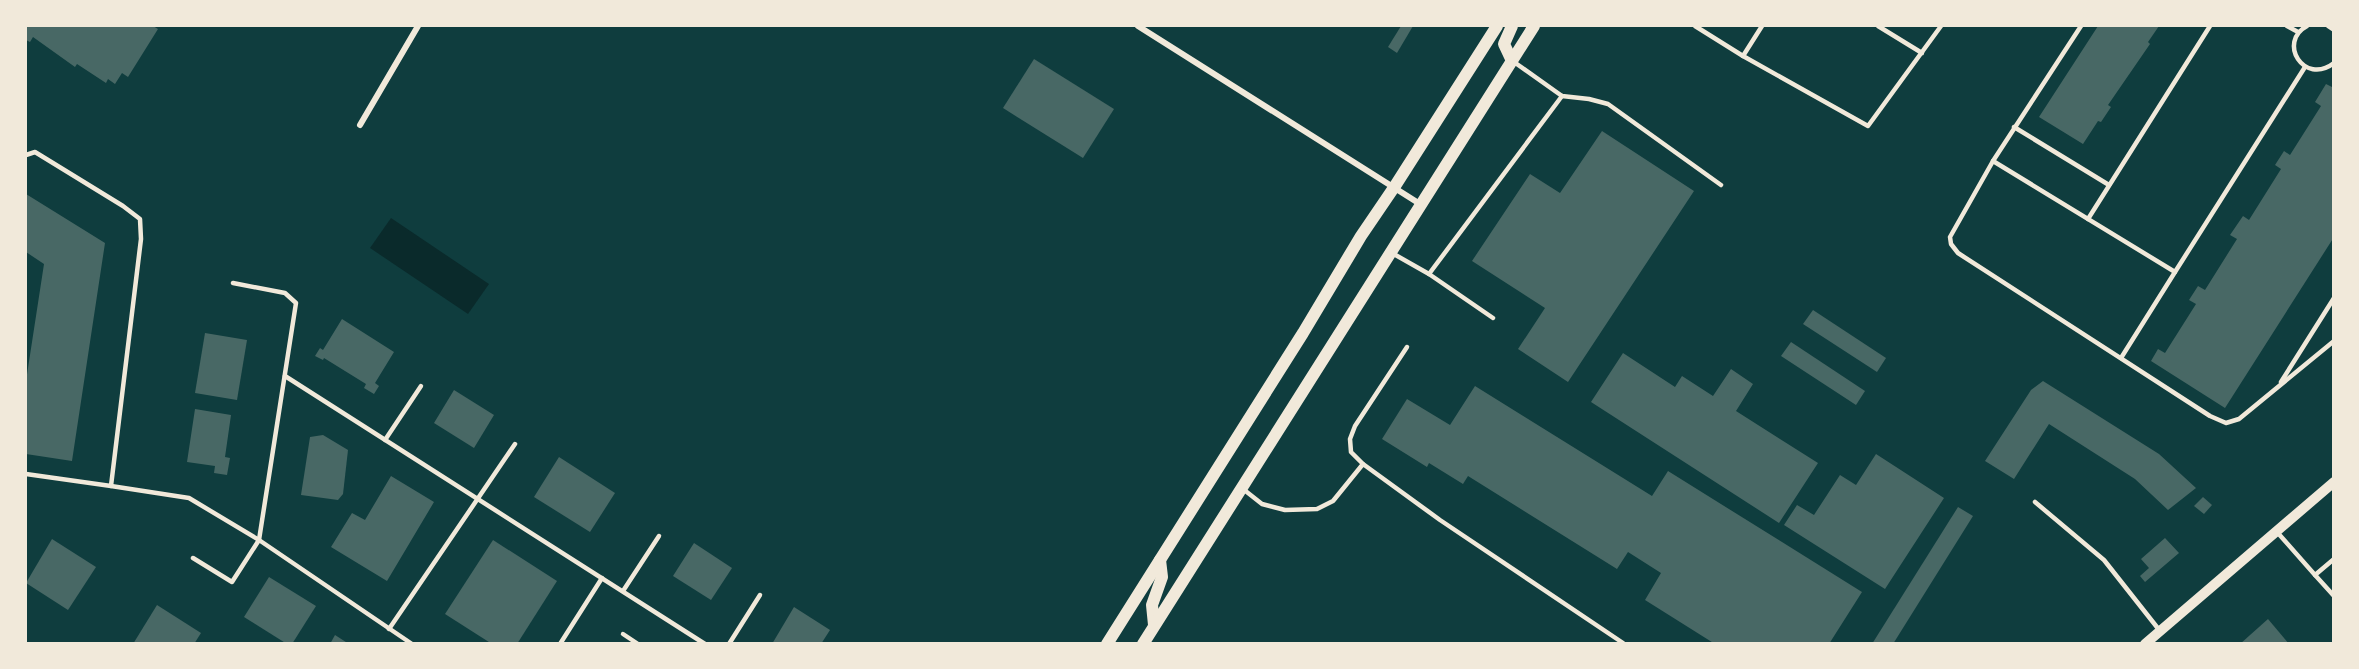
<svg xmlns="http://www.w3.org/2000/svg" width="2359" height="669" viewBox="0 0 2359 669" font-family="'Times New Roman',serif">
	<rect width="100%" height="100%" fill="#0f3d3e"/>
	<polygon fill="#0a2a2b" points="391,218 489,284 468,314 370,248"/>
	<g fill="#486865">
		<polygon points="26,26 153,26 158,29 128,77 122,73 115,84 108,79 106,83 77,64 75,67 33,37 30,42 26,40"/>
		<polygon points="1401,26 1413,26 1397,53 1388,47"/>
		<polygon points="2098,26 2159,26 2148,42 2150,44 2108,105 2111,107 2101,122 2098,121 2083,144 2039,117"/>
		<polygon points="1034,59 1114,109 1083,158 1003,108"/>
		<polygon points="2326,84 2334,88 2334,237 2225,408 2151,361 2158,349 2165,353 2196,304 2189,300 2198,286 2205,290 2237,239 2230,235 2243,216 2249,220 2281,169 2275,165 2284,151 2290,155 2321,106 2315,102"/>
		<polygon points="1602,131 1694,191 1568,382 1518,349 1545,308 1472,261 1530,174 1560,193"/>
		<polygon points="26,194 105,243 72,461 26,454 26,381 44,264 26,252"/>
		<polygon points="1813,310 1886,358 1877,372 1803,324"/>
		<polygon points="342,319 394,352 375,383 379,386 374,394 364,388 366,384 324,358 323,360 315,356 320,348 323,350"/>
		<polygon points="205,333 247,340 237,400 195,393"/>
		<polygon points="1791,342 1865,391 1856,405 1781,356"/>
		<polygon points="1623,353 1675,387 1682,376 1713,396 1731,369 1753,384 1736,411 1818,463 1779,523 1591,402"/>
		<polygon points="2043,381 2159,454 2196,488 2168,510 2135,479 2049,424 2014,479 1985,461 2031,390"/>
		<polygon points="1475,386 1652,496 1668,471 1862,592 1829,644 1715,644 1645,600 1661,573 1628,552 1617,569 1468,476 1463,484 1429,463 1427,467 1382,439 1407,399 1450,425"/>
		<polygon points="454,390 494,415 474,448 434,423"/>
		<polygon points="195,409 231,415 225,457 230,458 227,475 214,473 215,466 187,462"/>
		<polygon points="323,435 348,450 343,494 338,500 301,495 310,437"/>
		<polygon points="1876,454 1944,498 1885,589 1784,525 1797,505 1814,515 1840,475 1856,485"/>
		<polygon points="559,457 615,493 590,532 534,497"/>
		<polygon points="391,476 434,502 387,581 331,547 352,513 365,520"/>
		<polygon points="2203,497 2212,505 2204,514 2194,506"/>
		<polygon points="1958,507 1973,516 1893,644 1872,644"/>
		<polygon points="2165,538 2179,553 2145,582 2140,576 2149,568 2141,559"/>
		<polygon points="52,539 96,567 68,610 26,583"/>
		<polygon points="493,540 557,581 517,644 492,644 445,614"/>
		<polygon points="694,543 732,568 711,600 673,576"/>
		<polygon points="269,577 316,606 292,644 287,644 244,617"/>
		<polygon points="157,605 201,633 194,644 133,644"/>
		<polygon points="794,607 830,630 821,644 772,644"/>
		<polygon points="2268,619 2289,644 2240,644"/>
		<polygon points="335,635 349,644 330,644"/>
	</g>
	<g fill="none" stroke-linecap="round" stroke-linejoin="round">
		<g stroke="#f1e9da" stroke-width="4.5">
			<polyline points="1695,26 1743,56"/>
			<polyline points="1762,26 1743,56 1868,126 1941,26"/>
			<polyline points="1878,26 1922,53"/>
			<polyline points="2081,26 1993,161 1950,237 1951,244 1958,253 2210,416 2226,423 2239,419 2334,341"/>
			<polyline points="2287,26 2298,32"/>
			<path d="M2307,26c-30,16 -3,60 27,37"/>
			<polyline points="2328,26 2334,30"/>
			<polyline points="1514,62 1562,96 1589,99 1608,104 1721,185"/>
			<polyline points="2014,127 2109,185"/>
			<polyline points="26,155 35,152 123,206 140,219 141,239 111,486 26,474"/>
			<polyline points="1993,161 2175,272 2305,67"/>
			<polyline points="2088,219 2210,26"/>
			<polyline points="1392,253 1429,274 1493,318"/>
			<polyline points="1429,274 1562,96"/>
			<polyline points="2121,358 2175,272"/>
			<polyline points="285,376 705,644"/>
			<polyline points="2281,382 2334,298"/>
			<polyline points="385,440 421,386"/>
			<polyline points="1363,464 1351,452 1350,439 1355,426 1407,347"/>
			<polyline points="111,486 189,498 259,540 412,644"/>
			<polyline points="1243,489 1262,504 1285,510 1317,509 1333,501 1363,464 1440,520 1623,643"/>
			<polyline points="2035,502 2104,560 2160,631"/>
			<polyline points="2277,532 2315,575"/>
			<polyline points="193,558 232,582 259,540 296,303 285,293 233,283"/>
			<polyline points="2334,559 2315,575 2334,596"/>
			<polyline points="623,591 659,536"/>
			<polyline points="389,629 515,444"/>
			<polyline points="623,634 638,644"/>
			<polyline points="560,644 602,578"/>
			<polyline points="729,644 760,595"/>
		</g>
		<g stroke="#f1e9da" stroke-width="6">
			<polyline points="1138,26 1420,204"/>
			<polyline points="360,125 418,26"/>
		</g>
		<polyline stroke="#f1e9da" stroke-width="10" points="2145,644 2334,482"/>
		<g stroke="#f1e9da" stroke-width="12">
			<polyline points="1512,61 1504,44 1512,26"/>
			<polyline points="1154,625 1152,605 1162,577 1160,560"/>
			<polyline points="1107,644 1303,333 1361,236 1395,186 1497,26"/>
			<polyline points="1143,644 1534,26"/>
		</g>
	</g>
	<rect width="2359" height="669" fill="none" stroke="#f1e9da" stroke-width="54"/>
</svg>
